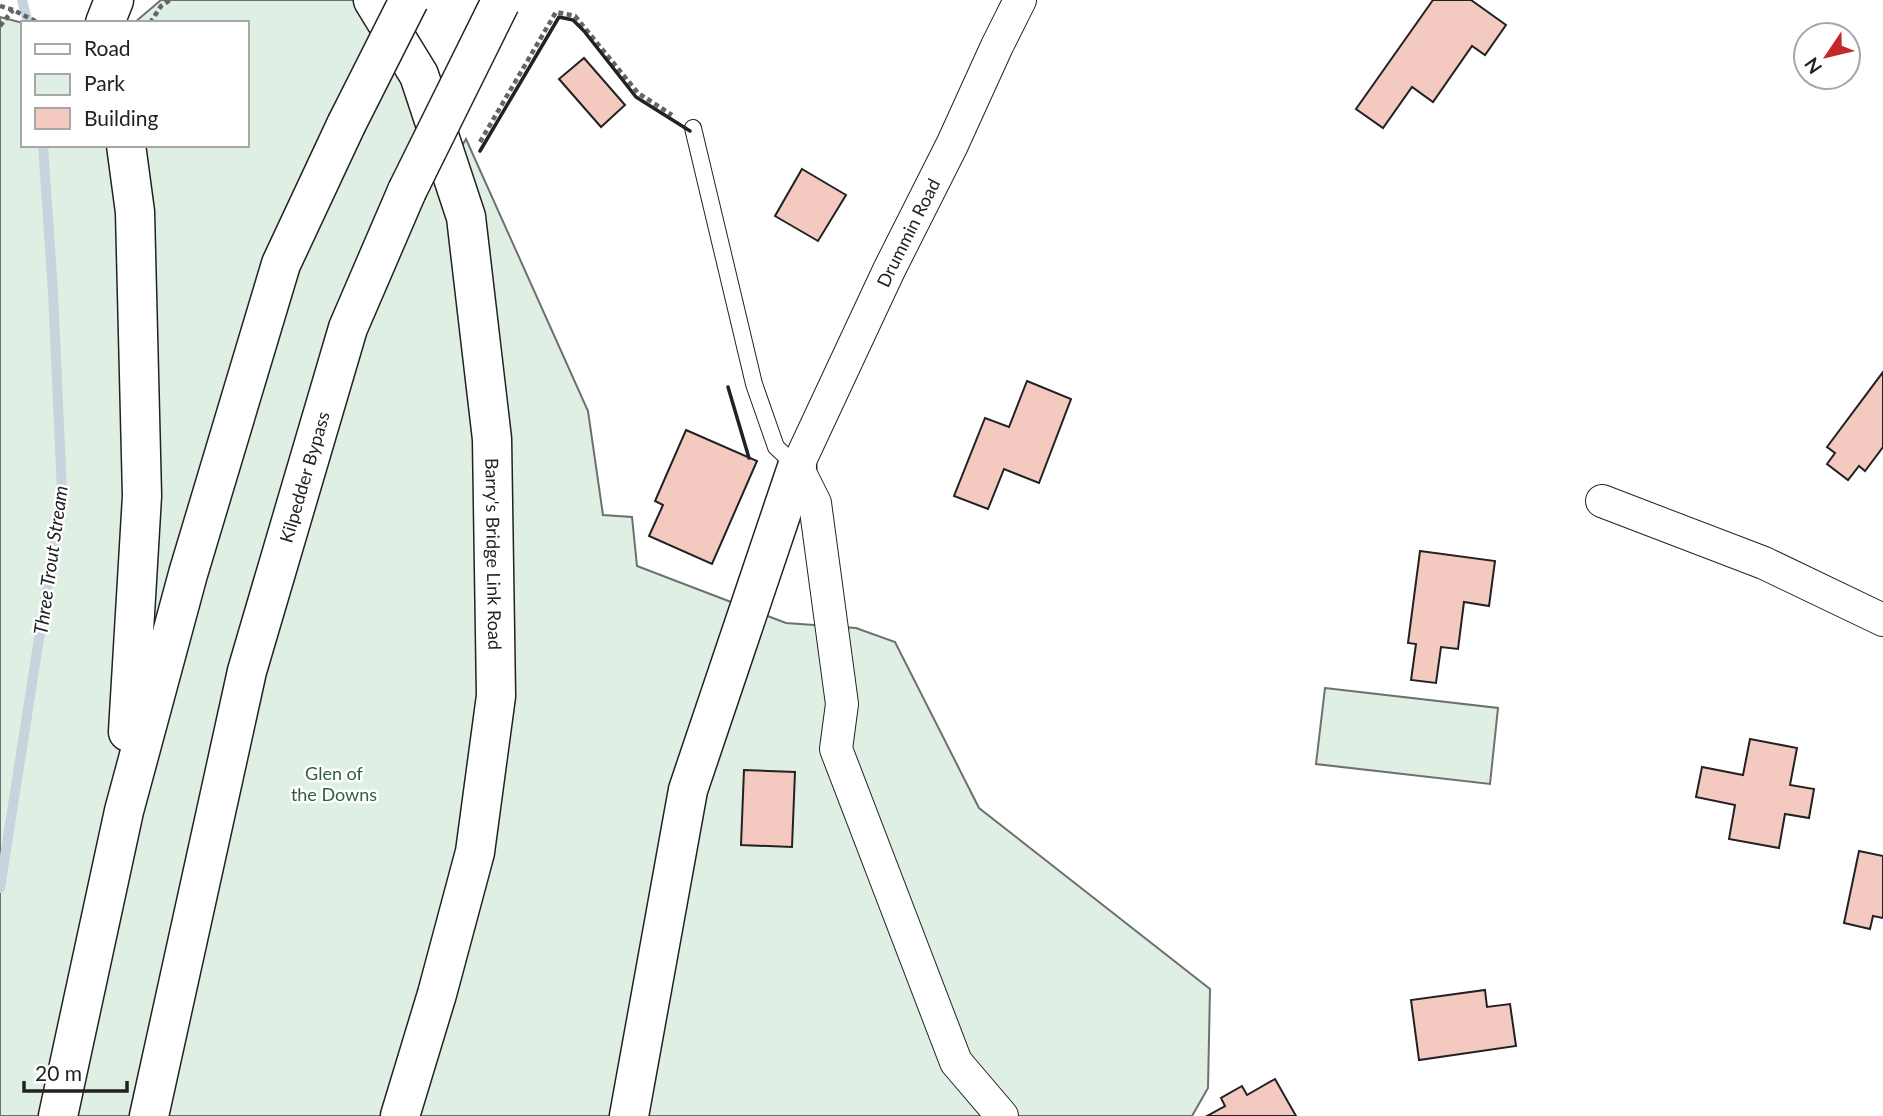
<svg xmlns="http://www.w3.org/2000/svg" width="1883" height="1116" viewBox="0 0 1883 1116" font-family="Lato,sans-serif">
	<rect width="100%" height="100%" fill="#fff"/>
	<g fill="#e0efe3" stroke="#6f6f6f" stroke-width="2">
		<polygon points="161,0 361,0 455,158 466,139 588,411 603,515 632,517 637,566 786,623 856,628 895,642 979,808 1210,989 1208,1088 1192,1116 0,1116 0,17 23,23 23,145 247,145 247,23 134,23"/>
		<polygon points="1325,688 1498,708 1490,784 1316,764"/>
	</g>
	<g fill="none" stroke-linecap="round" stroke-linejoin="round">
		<g stroke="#c7d3dd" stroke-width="10">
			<polyline points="22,0 28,23"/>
			<polyline points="0,888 62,492 53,292 43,145"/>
		</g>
	</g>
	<g fill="#f3c9c0" stroke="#222" stroke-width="2">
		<polygon points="1433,0 1471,0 1506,25 1485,55 1472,46 1433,102 1412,87 1383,128 1356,109"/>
		<polygon points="584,58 625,105 601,127 559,79"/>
		<polygon points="802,169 846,195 818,241 775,216"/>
		<polygon points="1883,372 1883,447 1865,471 1859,466 1848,480 1827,464 1835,453 1827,447"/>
		<polygon points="1027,381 1071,399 1039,483 1004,469 988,509 954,496 985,418 1009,427"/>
		<polygon points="686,430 757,461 712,564 649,536 663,505 655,501"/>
		<polygon points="1420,551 1495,561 1489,606 1464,602 1458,649 1441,647 1436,683 1411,680 1416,644 1408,643"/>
		<polygon points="1750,739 1797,748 1790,785 1814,789 1809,818 1785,814 1779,848 1729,839 1735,805 1696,797 1702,767 1743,775"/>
		<polygon points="744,770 795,772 792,847 741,845"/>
		<polygon points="1859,851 1883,856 1883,918 1873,916 1870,929 1844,923"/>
		<polygon points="1485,990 1487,1007 1510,1004 1516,1046 1419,1060 1411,1000"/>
		<polygon points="1275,1079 1296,1116 1207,1116 1225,1106 1221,1098 1242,1086 1247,1095"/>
	</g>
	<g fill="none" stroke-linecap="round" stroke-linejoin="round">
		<defs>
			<polyline id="service" points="693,128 754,384 776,447 797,467"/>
			<g id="minor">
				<polyline points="1602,501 1764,563 1883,620"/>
				<path id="s1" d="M1002,1116l-46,-54 -120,-313 6,-45 -27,-201 -18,-36 92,-197 63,-125 45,-99 23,-46"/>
			</g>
			<g id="secondary">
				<path id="s2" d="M373,0l46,75 47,142 26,222 4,257 -21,156 -38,142 -37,122"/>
			</g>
			<g id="trunk">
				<polyline points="105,23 114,0"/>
				<polyline points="126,145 135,212 142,496 128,732"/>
				<polyline points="58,1116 124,811 188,574 281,264 346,125"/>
				<path id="s3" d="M149,1116l98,-445 101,-343 59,-137"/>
				<polyline points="629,1116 688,790 797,467"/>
			</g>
		</defs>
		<use href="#service" stroke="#222" stroke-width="18"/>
		<use href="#minor" stroke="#222" stroke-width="34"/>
		<use href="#secondary" stroke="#222" stroke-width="41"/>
		<use href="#trunk" stroke="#222" stroke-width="41"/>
		<g stroke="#646464" stroke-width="4.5" stroke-dasharray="5 3.5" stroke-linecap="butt">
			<polyline points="0,6 13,10 39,23"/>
			<polyline points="150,23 161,6 170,0"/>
			<polyline points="0,26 13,10"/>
			<polyline points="480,142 556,12 575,16 638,93 672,115"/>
		</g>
		<use href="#service" stroke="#fff" stroke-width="16"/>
		<use href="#minor" stroke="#fff" stroke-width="32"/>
		<use href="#secondary" stroke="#fff" stroke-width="38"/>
		<use href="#trunk" stroke="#fff" stroke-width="38"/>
		<defs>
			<g id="trunk-bridge">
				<polyline points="346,125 409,0"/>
				<polyline points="407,191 500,3"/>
			</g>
		</defs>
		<use href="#trunk-bridge" stroke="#222" stroke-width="41" stroke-linecap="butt"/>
		<use href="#trunk-bridge" stroke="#fff" stroke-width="38"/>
		<g stroke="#222" stroke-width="3.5">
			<polyline points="480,151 559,17 573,20 584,31 636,97 690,131"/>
			<polyline points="728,387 749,458"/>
		</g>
	</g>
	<g text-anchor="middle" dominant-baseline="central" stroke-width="5" stroke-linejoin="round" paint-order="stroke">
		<g font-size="18" fill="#222" stroke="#fff">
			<text stroke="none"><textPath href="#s1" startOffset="954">Drummin Road</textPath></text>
			<text stroke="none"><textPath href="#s3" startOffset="658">Kilpedder Bypass</textPath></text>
			<text stroke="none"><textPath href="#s2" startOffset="576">Barry's Bridge Link Road</textPath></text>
		</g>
		<g font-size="18" fill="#2f5e38" stroke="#fff">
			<text x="334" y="773">Glen of<tspan x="334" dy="21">the Downs</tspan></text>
		</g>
		<g font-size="19" font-style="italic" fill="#222" stroke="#fff">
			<text transform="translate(50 560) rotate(-82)">Three Trout Stream</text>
		</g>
	</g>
	<rect x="21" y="21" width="228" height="126" fill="#ffffff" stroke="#a7a7a7" stroke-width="2"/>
	<rect x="35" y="44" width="35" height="10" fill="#ffffff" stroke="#a7a7a7" stroke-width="2"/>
	<text x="84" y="56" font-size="21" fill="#222222">Road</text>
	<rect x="35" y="74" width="35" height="21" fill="#e0efe3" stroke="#a7a7a7" stroke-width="2"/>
	<text x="84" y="91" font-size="21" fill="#222222">Park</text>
	<rect x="35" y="108" width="35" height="21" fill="#f3c9c0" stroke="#a7a7a7" stroke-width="2"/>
	<text x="84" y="126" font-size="21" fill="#222222">Building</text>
	<g transform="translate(1827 56) rotate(235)"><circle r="33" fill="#ffffff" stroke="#a7a7a7" stroke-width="2"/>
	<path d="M0-5L12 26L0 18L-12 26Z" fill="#c62828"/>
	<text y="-10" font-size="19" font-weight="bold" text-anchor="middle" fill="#222222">N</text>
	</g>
	<path d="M24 1081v10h103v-10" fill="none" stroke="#222222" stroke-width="3.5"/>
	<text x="35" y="1081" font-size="21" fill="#222222" stroke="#ffffff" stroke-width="5" paint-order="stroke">20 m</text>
</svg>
